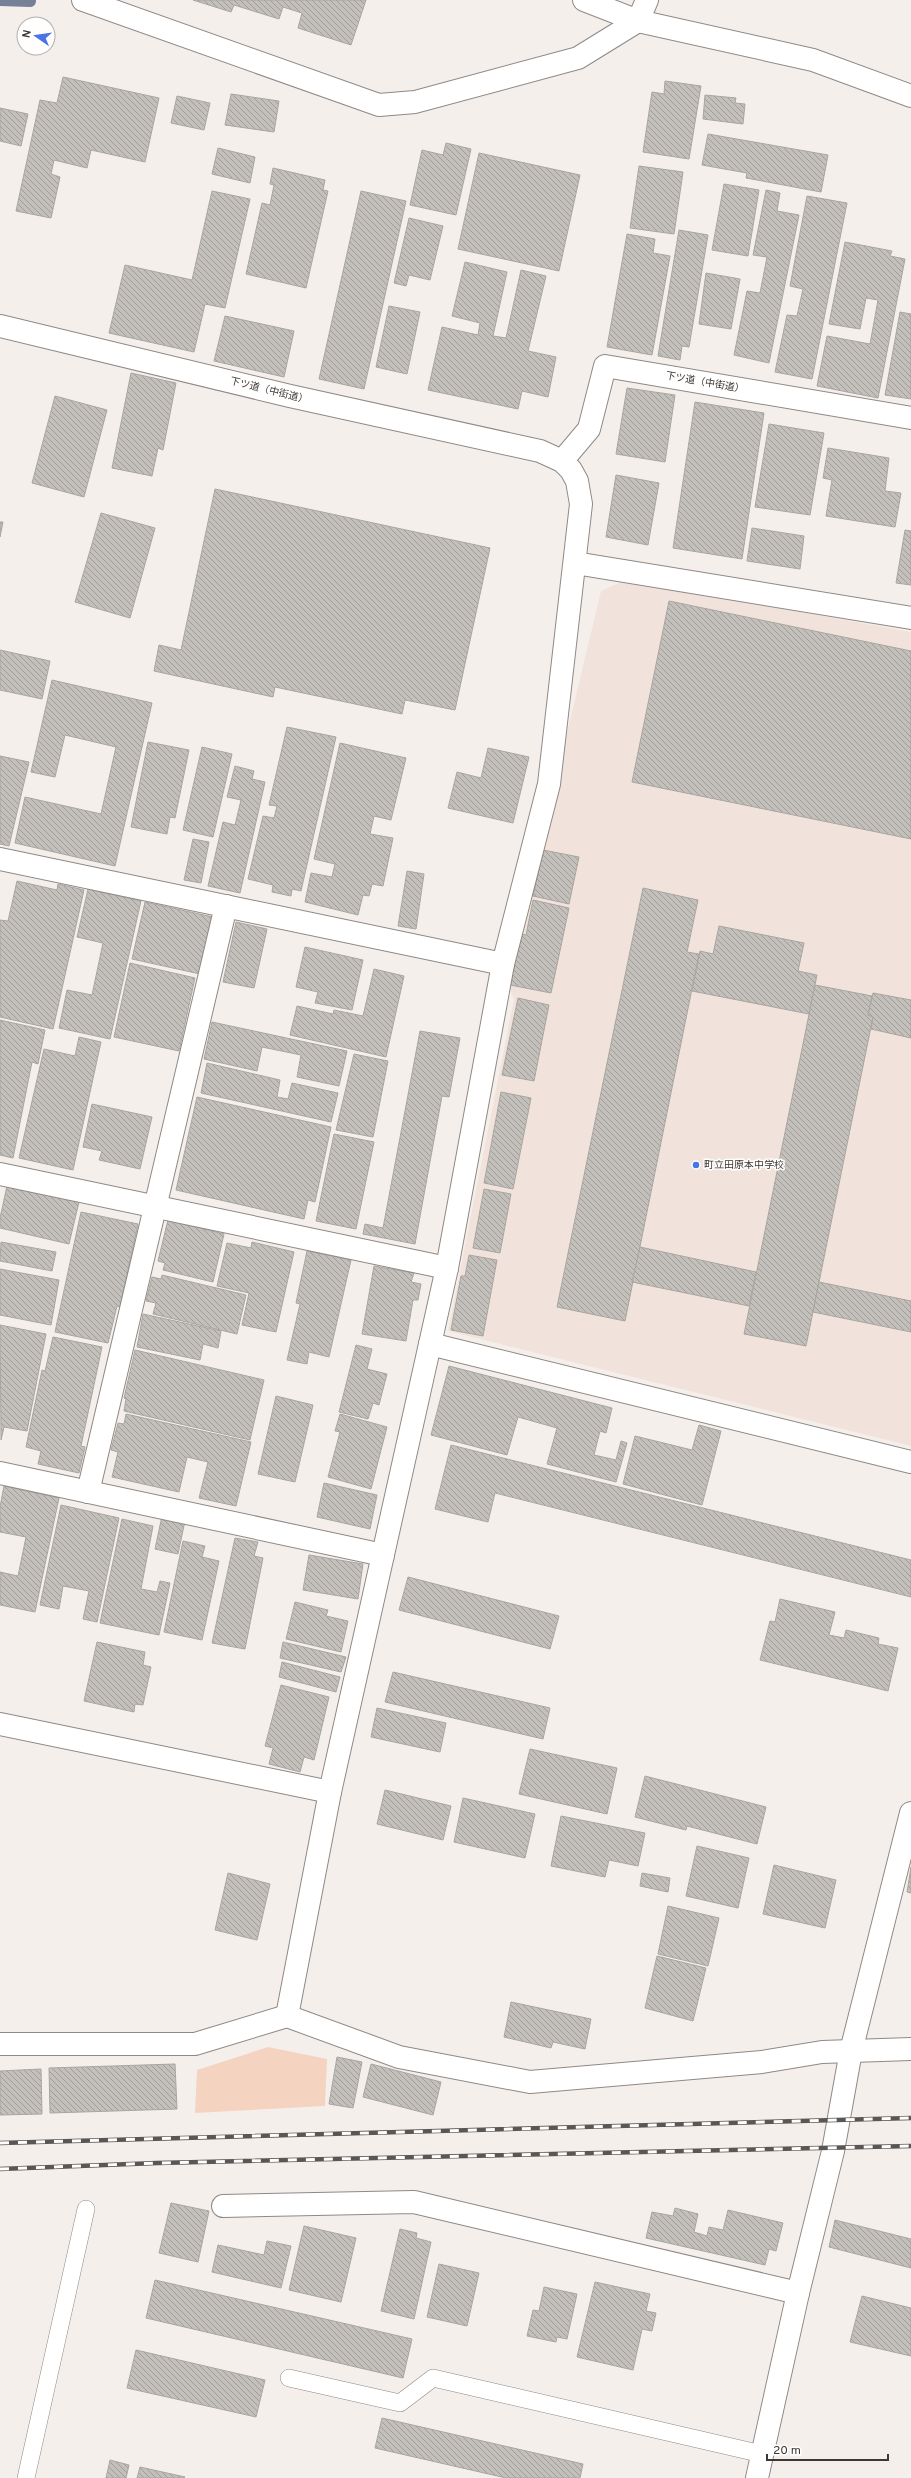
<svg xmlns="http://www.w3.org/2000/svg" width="911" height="2478" viewBox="0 0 911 2478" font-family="Overpass,'Noto Sans JP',sans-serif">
	<defs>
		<pattern id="building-back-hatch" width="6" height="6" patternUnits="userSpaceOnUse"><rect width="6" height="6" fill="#c3bfbb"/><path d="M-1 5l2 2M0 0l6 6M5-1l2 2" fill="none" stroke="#a09c99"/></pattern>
	</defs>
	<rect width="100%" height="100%" fill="#f5efec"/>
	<polygon fill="#f1e3dc" points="625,580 911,632 911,1446 448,1331 514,999 507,983 601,591"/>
	<polygon fill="#f5d3c1" points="268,2047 327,2059 325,2106 195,2113 197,2070"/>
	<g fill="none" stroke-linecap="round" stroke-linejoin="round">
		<polyline stroke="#768096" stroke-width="12" points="0,0 30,1"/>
	</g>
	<g fill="url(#building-back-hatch)" stroke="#a9a5a0">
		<polygon points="193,0 366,0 351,45 298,28 302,13 283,7 279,19 234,5 231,12"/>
		<polygon points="63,77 159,98 145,162 91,150 87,168 54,160 51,174 60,177 51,218 16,211 40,100 57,103"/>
		<polygon points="665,81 701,86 689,159 643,152 652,92 664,94"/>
		<polygon points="231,94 279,101 274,132 225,125"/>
		<polygon points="705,95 736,98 735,103 745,104 743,124 703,119"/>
		<polygon points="177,96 210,103 204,130 171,123"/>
		<polygon points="0,108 28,114 21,146 0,141"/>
		<polygon points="708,134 828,155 821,192 746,178 747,173 702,165"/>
		<polygon points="446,143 471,149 456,215 410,205 422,150 443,155"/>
		<polygon points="218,148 255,157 250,183 212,174"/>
		<polygon points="479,153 580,175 559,271 458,249"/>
		<polygon points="639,166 683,172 674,234 630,228"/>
		<polygon points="273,168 325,180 323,190 328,191 306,288 246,274 262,203 270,205 274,185 270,184"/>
		<polygon points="724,184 759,190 748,256 712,250"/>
		<polygon points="766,190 780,193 777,211 799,215 769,363 734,355 747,291 760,293 767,257 753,255"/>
		<polygon points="212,191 250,199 225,308 205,304 194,352 109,333 125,265 192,280"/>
		<polygon points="361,191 406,201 364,389 319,379"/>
		<polygon points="807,196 847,203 812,379 775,372 787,315 797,316 803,289 790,286"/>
		<polygon points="409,218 443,226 430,280 409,275 406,286 394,283"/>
		<polygon points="679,230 708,235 689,347 682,346 680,360 658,356"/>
		<polygon points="627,234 655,239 653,253 670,256 652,355 607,347"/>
		<polygon points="845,242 892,251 890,256 905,259 878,398 817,386 827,336 870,344 878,300 866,298 860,329 829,324"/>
		<polygon points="465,262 507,272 493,336 506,338 521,270 546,276 528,351 556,357 548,397 522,391 518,409 428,390 442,327 478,335 480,323 452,316"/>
		<polygon points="706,273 740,279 731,329 699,324"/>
		<polygon points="389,306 420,312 407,374 376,367"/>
		<polygon points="900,312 911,314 911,399 885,395"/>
		<polygon points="225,316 294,331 284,377 214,361"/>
		<polygon points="131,373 176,383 163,450 158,448 152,476 112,468"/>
		<polygon points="627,388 675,395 665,462 616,454"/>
		<polygon points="55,396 107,410 84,497 32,483"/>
		<polygon points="695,402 764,413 742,559 673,548"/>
		<polygon points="769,424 824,433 810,515 755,507"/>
		<polygon points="828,448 889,458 885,491 901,493 895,527 826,516 832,480 823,478"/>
		<polygon points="616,475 659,483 648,545 606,537"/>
		<polygon points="215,489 490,548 455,710 405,700 402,714 275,687 273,697 154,671 159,645 181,650"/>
		<polygon points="101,513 155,528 130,618 75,602"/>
		<polygon points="0,522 3,522 0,537"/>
		<polygon points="752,528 804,536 800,569 747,561"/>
		<polygon points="905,530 911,531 911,585 896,583"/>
		<polygon points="669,601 911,651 911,839 632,782"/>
		<polygon points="0,650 50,661 42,699 0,690"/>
		<polygon points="52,680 152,703 115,866 15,843 25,797 101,814 116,747 65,735 55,777 31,772"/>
		<polygon points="287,727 336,737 301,891 292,889 291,896 272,892 273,885 248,879 263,816 274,818 277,806 269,805"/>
		<polygon points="148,742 189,750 175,818 170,817 167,834 131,827"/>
		<polygon points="340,743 406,758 391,820 374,816 370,834 393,838 383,886 372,884 369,896 363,895 358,915 305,902 311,873 332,877 335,864 314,859"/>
		<polygon points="202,747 232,754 213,837 183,830"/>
		<polygon points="488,748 529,757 513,823 448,808 457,772 481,778"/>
		<polygon points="0,756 29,762 9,846 0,844"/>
		<polygon points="235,766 254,771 252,779 265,782 240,893 208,886 223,822 235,825 241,800 227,797"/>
		<polygon points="193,839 209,842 201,883 184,880"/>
		<polygon points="543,850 579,857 569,904 533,896"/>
		<polygon points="407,871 424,874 416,929 398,926"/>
		<polygon points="17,881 57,890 58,884 84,890 53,1029 0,1017 0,920 8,921"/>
		<polygon points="643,888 698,900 687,952 699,954 625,1321 557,1307"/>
		<polygon points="88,889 141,901 110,1039 59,1028 67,990 92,995 103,943 77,937"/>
		<polygon points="533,900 569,908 551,993 510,985 521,934 526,935"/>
		<polygon points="145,902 213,917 200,974 132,959"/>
		<polygon points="236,922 267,929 254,988 223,982"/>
		<polygon points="719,926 804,943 798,971 817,975 809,1014 692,991 700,951 713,954"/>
		<polygon points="305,947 363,960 352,1010 315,1003 318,992 296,987"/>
		<polygon points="130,963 195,978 179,1051 114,1037"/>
		<polygon points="374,969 404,976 386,1057 290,1035 297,1006 333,1014 334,1010 363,1016"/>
		<polygon points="815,985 872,996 868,1015 873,1017 806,1346 744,1334"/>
		<polygon points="873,993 911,1000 911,1038 871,1029 873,1017 868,1015"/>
		<polygon points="518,998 549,1005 534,1081 502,1075"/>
		<polygon points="0,1020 45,1030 38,1064 32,1062 13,1158 0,1155"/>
		<polygon points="212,1022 347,1051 339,1086 297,1077 301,1055 262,1047 257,1071 204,1059"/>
		<polygon points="420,1031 460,1038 449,1097 442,1096 415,1244 363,1234 365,1224 383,1228"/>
		<polygon points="79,1037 101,1042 73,1170 19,1158 44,1049 75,1056"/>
		<polygon points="354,1054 388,1061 373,1137 336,1130"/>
		<polygon points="207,1063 280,1080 277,1097 288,1099 292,1083 338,1093 331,1122 201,1093"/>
		<polygon points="501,1092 531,1098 513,1189 484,1183"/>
		<polygon points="197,1097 331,1127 315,1202 308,1200 304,1219 176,1190"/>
		<polygon points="92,1104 152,1117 140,1169 99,1160 102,1151 83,1147"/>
		<polygon points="334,1134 374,1142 356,1229 316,1221"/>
		<polygon points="7,1186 79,1202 69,1244 0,1228 0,1218"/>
		<polygon points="484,1189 511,1194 500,1253 473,1248"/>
		<polygon points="81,1212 138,1224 120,1307 117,1306 108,1343 55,1332"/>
		<polygon points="168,1220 224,1234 213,1282 163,1270 165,1263 158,1261"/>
		<polygon points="1,1242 56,1252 52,1271 0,1261"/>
		<polygon points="252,1242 294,1252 276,1332 242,1325 249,1293 217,1286 227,1243 251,1248"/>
		<polygon points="640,1247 756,1272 749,1306 632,1282"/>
		<polygon points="307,1251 351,1260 329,1357 309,1352 307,1364 287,1360 300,1304 296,1303"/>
		<polygon points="469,1255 497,1260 483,1336 451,1330 461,1276 465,1276"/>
		<polygon points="374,1266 414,1273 411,1282 421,1284 418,1300 413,1300 406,1341 362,1334"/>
		<polygon points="0,1269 59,1280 51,1325 0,1315"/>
		<polygon points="162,1275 246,1295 237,1334 153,1314 156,1303 146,1301 152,1277 161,1279"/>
		<polygon points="819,1282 911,1301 911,1332 813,1312"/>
		<polygon points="143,1314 221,1331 218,1348 203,1344 200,1360 137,1347"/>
		<polygon points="0,1325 46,1334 27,1431 4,1427 1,1440"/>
		<polygon points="53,1337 102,1347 81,1446 85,1447 79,1473 38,1464 41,1451 26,1447 42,1370 45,1371"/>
		<polygon points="356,1345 372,1349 367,1369 387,1374 379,1405 373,1403 368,1419 339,1412"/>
		<polygon points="135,1350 264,1380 250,1440 124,1411 126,1399 124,1398"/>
		<polygon points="449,1366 612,1408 606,1433 600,1431 594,1455 616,1460 621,1441 627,1443 616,1482 547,1464 557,1428 518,1417 507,1455 431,1435"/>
		<polygon points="276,1396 313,1405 295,1482 258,1474"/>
		<polygon points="126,1414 251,1442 236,1506 199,1498 208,1462 187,1457 179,1492 112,1477 118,1452 111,1450 118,1423 124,1424"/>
		<polygon points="340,1414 387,1427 371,1489 328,1477 340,1432 335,1431"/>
		<polygon points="699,1425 721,1431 702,1505 623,1484 635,1436 692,1450"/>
		<polygon points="451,1445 911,1560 911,1597 495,1493 488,1522 435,1509"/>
		<polygon points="324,1483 377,1495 370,1529 317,1517"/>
		<polygon points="4,1486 59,1498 35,1612 0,1605 0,1572 18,1576 26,1537 0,1532 0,1507"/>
		<polygon points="61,1505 119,1518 97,1622 83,1619 89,1591 63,1586 59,1609 40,1605"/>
		<polygon points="162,1516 185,1521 178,1554 155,1549"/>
		<polygon points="122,1519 153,1526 141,1589 157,1592 160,1581 170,1583 159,1635 100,1623"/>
		<polygon points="235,1538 258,1542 254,1556 263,1558 245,1649 212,1643"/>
		<polygon points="183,1541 205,1546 202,1557 219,1561 202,1640 164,1632"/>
		<polygon points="309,1555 363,1564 358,1599 303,1590"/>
		<polygon points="408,1577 559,1616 550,1649 399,1610"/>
		<polygon points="780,1599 835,1612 829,1635 844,1638 846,1630 879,1638 878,1644 898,1648 888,1691 760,1660 770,1621 775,1622"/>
		<polygon points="295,1602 328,1610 326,1616 348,1621 341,1652 286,1639"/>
		<polygon points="97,1642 145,1652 143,1665 151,1667 143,1705 135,1704 134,1712 84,1701"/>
		<polygon points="283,1642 346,1657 341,1672 280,1658"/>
		<polygon points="282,1662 340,1677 336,1692 279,1677"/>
		<polygon points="393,1672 550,1708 543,1739 385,1702"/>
		<polygon points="281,1685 329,1697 314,1760 304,1757 300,1772 269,1764 273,1748 265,1746"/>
		<polygon points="377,1708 446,1723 440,1752 371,1737"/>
		<polygon points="530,1749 617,1768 607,1814 519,1794"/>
		<polygon points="645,1776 766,1807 757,1844 687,1826 686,1830 635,1817"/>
		<polygon points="385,1790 451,1806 443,1840 377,1824"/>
		<polygon points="463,1798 535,1814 525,1858 454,1842"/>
		<polygon points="561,1816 645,1833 638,1866 609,1860 605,1877 551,1866"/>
		<polygon points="697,1846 749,1858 738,1908 686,1896"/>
		<polygon points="774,1865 836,1880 825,1928 763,1914"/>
		<polygon points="911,1867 911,1893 907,1892"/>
		<polygon points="228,1873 270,1884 257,1940 215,1930"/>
		<polygon points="642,1873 670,1878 668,1892 640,1886"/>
		<polygon points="668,1906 719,1918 708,1966 658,1954"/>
		<polygon points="657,1956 706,1968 693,2021 645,2008"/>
		<polygon points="511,2002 591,2019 585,2049 553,2042 551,2048 504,2037"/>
		<polygon points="337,2057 362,2062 353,2108 329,2104"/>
		<polygon points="175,2064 177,2109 50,2113 49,2068"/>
		<polygon points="371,2064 441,2082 433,2115 363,2097"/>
		<polygon points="41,2069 42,2114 0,2115 0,2071"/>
		<polygon points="171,2203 209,2211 198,2262 159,2253"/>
		<polygon points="675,2208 698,2214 694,2232 707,2236 709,2227 723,2230 728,2210 783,2223 776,2251 769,2249 765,2265 646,2238 652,2212 673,2216"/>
		<polygon points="835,2220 911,2239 911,2268 829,2247"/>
		<polygon points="304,2226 356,2238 341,2302 289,2290"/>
		<polygon points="400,2229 417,2233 416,2238 431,2242 414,2319 381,2311"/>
		<polygon points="267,2241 291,2246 281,2288 212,2272 218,2245 264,2255"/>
		<polygon points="439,2264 479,2273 467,2326 427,2317"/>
		<polygon points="155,2280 412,2339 403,2378 146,2318"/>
		<polygon points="595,2282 650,2294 646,2311 656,2313 652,2331 642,2329 633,2370 577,2357"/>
		<polygon points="544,2287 577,2294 567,2339 557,2337 556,2342 527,2336 533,2310 539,2311"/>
		<polygon points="862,2296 911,2308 911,2356 850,2342"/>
		<polygon points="136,2350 265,2380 256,2417 127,2388"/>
		<polygon points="382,2418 583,2464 580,2478 506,2478 375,2448"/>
		<polygon points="110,2460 129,2465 126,2478 106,2478"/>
		<polygon points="140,2467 185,2477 184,2478 137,2478"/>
	</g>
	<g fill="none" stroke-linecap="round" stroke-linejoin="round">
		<defs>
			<g id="service">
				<polyline points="289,2378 400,2403 433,2378 762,2454"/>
				<polyline points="26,2478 86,2209"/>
			</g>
			<g id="minor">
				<polyline points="83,0 379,105 415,102 578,58 638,21 647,0"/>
				<polyline points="584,0 638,21 813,60 911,96"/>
				<polyline points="0,326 290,396 540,451 562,461 571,470 577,481 581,504 549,784 503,964 447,1268 330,1792 287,2016"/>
				<polyline points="562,461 589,429 605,366 911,418"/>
				<polyline points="575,563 911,618"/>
				<polyline points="0,859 503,964"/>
				<polyline points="0,1174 447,1268"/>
				<polyline points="430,1344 911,1462"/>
				<polyline points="0,1473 383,1555"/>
				<polyline points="88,1492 226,906"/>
				<polyline points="0,1724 330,1792"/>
				<polyline points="0,2044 195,2044 287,2016 399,2057 530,2082 762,2062 822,2052 911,2049"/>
				<polyline points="223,2206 414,2202 798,2293"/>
				<polyline points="757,2478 798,2293 833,2151 851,2051 911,1813"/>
			</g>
		</defs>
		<use href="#service" stroke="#8f8986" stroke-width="18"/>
		<use href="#minor" stroke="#8f8986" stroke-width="24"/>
		<use href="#service" stroke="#fff" stroke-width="17"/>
		<use href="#minor" stroke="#fff" stroke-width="22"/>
		<defs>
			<g id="rail">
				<polyline points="0,2143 911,2118"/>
				<polyline points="0,2169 157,2163 911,2146"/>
			</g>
		</defs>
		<use href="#rail" stroke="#595654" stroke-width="4.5"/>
		<use href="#rail" stroke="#fffefd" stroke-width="3" stroke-dasharray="9" stroke-linecap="butt"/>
	</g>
	<circle fill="#4974e6" stroke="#fffefd" stroke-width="1.5" cx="696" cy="1165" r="4"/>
	<g text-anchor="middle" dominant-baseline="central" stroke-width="3" stroke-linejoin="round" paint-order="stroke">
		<g font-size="10" fill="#3b3837" stroke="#fffefd">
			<text transform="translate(705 383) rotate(10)">下ツ道（中街道）</text>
			<text transform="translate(269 391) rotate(14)">下ツ道（中街道）</text>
		</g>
		<g font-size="10" fill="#3b3837" stroke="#fffefd" text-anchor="start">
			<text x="704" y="1165">町立田原本中学校</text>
		</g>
	</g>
	<g transform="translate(36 36) rotate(283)"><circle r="19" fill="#fffefd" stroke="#b1afae"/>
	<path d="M0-3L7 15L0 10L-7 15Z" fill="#4974e6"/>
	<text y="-6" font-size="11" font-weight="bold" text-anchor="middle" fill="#3b3837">N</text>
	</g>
	<path d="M767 2454v6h121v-6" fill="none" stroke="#3b3837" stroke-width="2"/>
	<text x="773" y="2454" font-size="12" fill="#3b3837" stroke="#fffefd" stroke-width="3" paint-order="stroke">20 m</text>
</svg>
